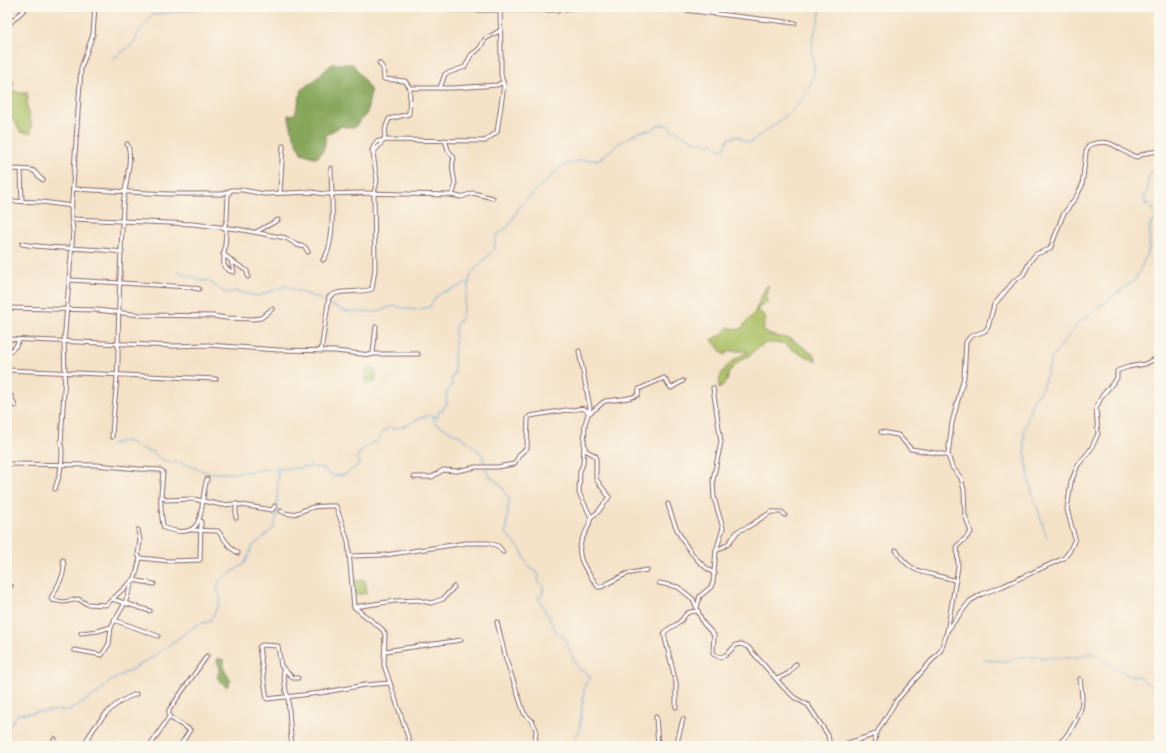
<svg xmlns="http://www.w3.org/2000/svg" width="1166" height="753" viewBox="0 0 1166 753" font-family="'Architects Daughter',sans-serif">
	<rect width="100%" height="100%" fill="#fbf7ec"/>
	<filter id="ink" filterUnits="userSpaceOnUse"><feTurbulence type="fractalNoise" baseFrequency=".025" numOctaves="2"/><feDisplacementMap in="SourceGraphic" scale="8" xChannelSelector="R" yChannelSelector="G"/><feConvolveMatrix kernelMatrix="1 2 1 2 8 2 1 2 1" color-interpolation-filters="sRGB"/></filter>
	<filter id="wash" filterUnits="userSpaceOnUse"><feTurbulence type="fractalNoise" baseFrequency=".012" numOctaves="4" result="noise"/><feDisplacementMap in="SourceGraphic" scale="16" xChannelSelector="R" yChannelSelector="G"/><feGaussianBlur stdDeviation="0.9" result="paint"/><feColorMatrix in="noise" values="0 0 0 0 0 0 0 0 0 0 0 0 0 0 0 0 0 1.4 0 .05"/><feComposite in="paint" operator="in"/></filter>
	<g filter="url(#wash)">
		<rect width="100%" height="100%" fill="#f4e2c7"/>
		<g fill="#a9bf64" stroke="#7a6f48">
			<path d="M9,81l5,1 -3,8 9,3h7l1,5c-4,12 6,23 3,35l-11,-1 -4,-9 -9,-9v-28z"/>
			<path d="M768,285l-1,17 -10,7 9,8 -3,14 7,4 21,4 24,16 1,6 -25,-12 -7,-6h-18l-10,6 -6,6 -12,7 -9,10 -2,9 -8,8c-1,-21 14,-28 29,-38h-18l-6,4 -12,-15 12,-7 4,-6 12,3 15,-18 8,-20z"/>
			<polygon points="372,368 376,371 375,382 367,383 365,381 367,369"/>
			<polygon points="365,580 367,593 355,595 354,581"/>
		</g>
		<g fill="#86a65a" stroke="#686242">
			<polygon points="332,64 353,64 371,91 367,113 354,128 341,126 326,135 324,149 317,158 301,153 293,134 288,115 295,114 302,89 311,83"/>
			<polygon points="218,658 224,660 224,669 231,680 228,686 225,686 217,678 220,668 217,662"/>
		</g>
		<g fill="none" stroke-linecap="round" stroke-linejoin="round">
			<g stroke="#66a5d9" stroke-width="1">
				<polyline points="111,60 134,43 138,33 152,15 212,7"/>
				<polyline points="1144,204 1149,205"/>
				<path d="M177,271c8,5 17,5 25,10l5,-1 18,13 11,-2 21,5 29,-10 41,16"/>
				<path d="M329,304l18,8h27l20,-6 21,4 15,-3c6,-18 24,-16 37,-24"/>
				<polyline points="433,416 435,423 462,437 482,454 488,475 500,484 509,499 506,533 521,550 529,567 539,574 538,580 543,586 543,595 538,597 557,633 564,638 577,667 591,677 585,684 579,732 575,734 576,741 570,746"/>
				<path d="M111,444c18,-6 19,-1 34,6 2,2 6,1 9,2 6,11 16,9 27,11 9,2 17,7 26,9 23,3 46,-1 68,-4 8,2 17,-2 26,1l1,-3 6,2v-2h4l2,2h8l11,8 11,-1 16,-11 -4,-6c5,-8 13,-15 22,-17l4,-10 4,-1 2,-3c14,5 22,-6 35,-10 3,-1 6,-1 9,-2l6,3 1,-8 2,2 2,-1 1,-6 4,-1 -2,-3 1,-10 5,-7 -1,-5 4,-6 -1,-6 1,-41 6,-7 10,-45 23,-25 2,-13 12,-9 12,-21 42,-40 20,-6h16l20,-16 22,-13 13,-1 3,-4 8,-2 6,3 2,5 3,-3c6,7 16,8 23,14l8,-2 2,4 5,-3 7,8 5,-3 3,-8 9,-3 12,7c24,-18 57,-36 64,-67 3,-10 -2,-21 -1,-31 1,-13 8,-24 9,-38"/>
				<polyline points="1047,538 1030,485 1024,444 1024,430 1033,400 1041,389 1046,377 1051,359 1078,323 1136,279 1149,249 1150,224 1158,220 1151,206 1144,200 1148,187 1148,178 1151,172 1159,173"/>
				<polyline points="982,662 987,660 1005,661 1022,657 1073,658 1093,653 1127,675 1140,677 1148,684 1159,690"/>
				<polyline points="7,729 18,714 59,710 67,711 75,707 100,692 109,682 153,657 196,625 210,621 221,600 217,590 219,581 245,563 253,546 274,528 277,515 278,469"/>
			</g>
		</g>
	</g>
	<g filter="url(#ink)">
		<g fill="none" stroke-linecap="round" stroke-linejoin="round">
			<defs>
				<g id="minor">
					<polyline points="445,7 451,10 558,10 579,7 626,10 667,8 795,23"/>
					<polyline points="7,26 27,7"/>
					<polyline points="379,63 383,68 384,79 405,81 410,88 454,88 497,85 501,83 504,85"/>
					<polyline points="440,88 445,74 465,67 471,55 479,49 485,39 501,30"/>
					<polyline points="7,140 8,139"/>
					<path d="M445,140l3,10 6,8c-6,15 7,25 -3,37"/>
					<polyline points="373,153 372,150 376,142 384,140 386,126 389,119 409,114 410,88"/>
					<path d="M7,169c7,1 21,-1 27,2 3,3 5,7 9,9"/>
					<polyline points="21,170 22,202"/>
					<polyline points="74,189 168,194 222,194 231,190 243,190 264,194 311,192 325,194 362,193 451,195 461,197 473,193 493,198"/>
					<polyline points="280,192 283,146"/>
					<polyline points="7,201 42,202 72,206"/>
					<polyline points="72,219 193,224 237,229 286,238 297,245 305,247 308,252"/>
					<polyline points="224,228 227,219 228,194 230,192"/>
					<polyline points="256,232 278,220"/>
					<path d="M22,244c33,6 67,3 100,8"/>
					<path d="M223,254l8,6 3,12 -4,-1 -6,-5c-1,-13 2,-24 2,-37"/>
					<path d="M323,260c14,-16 8,-70 8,-92"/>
					<polyline points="232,261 247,271 248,277"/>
					<polyline points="70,280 189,287 199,289"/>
					<polyline points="7,308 97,310 140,315 213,316 226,318 253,319 261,318 272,309"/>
					<polyline points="7,339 173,346 208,345 278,350 335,351 371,355 373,353 376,327"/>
					<path d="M321,351l8,-54c12,-9 29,-3 43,-8l3,-20 -1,-76 3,-12 -4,-28 11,-13 101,1 12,-9 7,-47 -3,-10v-20l-1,-48"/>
					<polyline points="579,351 590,408 585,424 583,464 580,471 579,493 591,517"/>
					<polyline points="7,354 16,346 19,340"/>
					<polyline points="372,354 418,354"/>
					<polyline points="7,370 216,379"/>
					<polyline points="7,398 11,396 15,406"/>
					<path d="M112,437c1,-28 6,-55 6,-82 0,-50 3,-99 5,-149 1,-16 11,-51 4,-62"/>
					<path d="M585,445v5l11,6v23l13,18 -11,15 -7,5c-2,13 -6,14 -10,25 -6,17 8,31 17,45h3l25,-13 21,-4"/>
					<path d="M948,455l4,-32 12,-46 2,-35 5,-6 14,-5 3,-4 6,-22 21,-25 8,-5 8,-15 5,-6 14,-5 13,-34 13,-18 6,-11 4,-34 3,-7c26,-9 28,7 48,12l9,-4 13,-2"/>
					<polyline points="7,464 96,465 139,469 160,470 163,472 161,495 166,500 193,499 222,505 235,504 272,510 275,506"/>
					<path d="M414,477h18l11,-7 14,1 19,-4h21l17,-3 6,-10 7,-6 1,-30 2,-2 36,-6c9,3 15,-7 23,3 6,-2 12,-10 16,-12 12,-2 22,-1 33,-6l1,-6 25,-11 7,10 12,-7"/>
					<path d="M55,489c5,-14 9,-31 6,-46l4,-70 -1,-30 9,-112 -2,-17 10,-146 12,-34 2,-27"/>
					<path d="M161,495c-1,5 1,29 3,33 45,15 34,-21 43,-49"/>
					<polyline points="236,504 236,518"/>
					<path d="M668,504c7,27 22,55 47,70"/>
					<path d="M281,511c11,7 19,0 29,-3 7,-3 18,-2 26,-2l12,35 6,66 28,22 3,5 -1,31 27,81"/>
					<polyline points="192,530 218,531 231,548 238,553"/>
					<path d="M896,550c16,28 35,21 60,31"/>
					<polyline points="716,551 728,544 738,531 748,527 771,512 782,512 785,515"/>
					<polyline points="350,556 385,555 466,543 489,543 498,546 503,552"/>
					<polyline points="140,558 169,561 200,560 201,521"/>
					<path d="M63,560c4,14 -6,26 -12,38l1,2 12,2 14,-3 9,5 19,1 29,-27 5,-20 -2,-3 2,-15 -2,-10"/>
					<polyline points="659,583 678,587 693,599 703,623 714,635 713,654 720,657 726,655 736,645 741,644 748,647 784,688 795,698 808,705 828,735 830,746"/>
					<polyline points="7,585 11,586"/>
					<polyline points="112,599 150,611"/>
					<polyline points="354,607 395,601 418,600 431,603 443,599 454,587"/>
					<polyline points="697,607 700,596 711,587 713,582 716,551 723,528 714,498 713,480 721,442 713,388"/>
					<polyline points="114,620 158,636"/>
					<polyline points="497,622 506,659 524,713 532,721 536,729 535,746"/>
					<polyline points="947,631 970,601 982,594 1003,586 1064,558 1069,552 1075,539 1067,509 1071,482 1078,465 1091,449 1098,434 1096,408 1102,396 1117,378 1117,371 1128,367 1145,364 1159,357"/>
					<polyline points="81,633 98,631 111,627 125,603 133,580 154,584"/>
					<polyline points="74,650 102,655 109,644 111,627"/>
					<polyline points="385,651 461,640"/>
					<polyline points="283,669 286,692 288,696 291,739 294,746"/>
					<polyline points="298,678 293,678 281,666 278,646 262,645 259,647 267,699 320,693 365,685 390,683"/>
					<polyline points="777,679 789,673 796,664"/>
					<path d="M676,707v-24l-12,-49c3,-6 7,-6 13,-10 11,-7 3,-12 21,-13"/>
					<polyline points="169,717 169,710 207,656"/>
					<polyline points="656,717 658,746"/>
					<polyline points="50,746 55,739"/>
					<path d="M83,746c13,-23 28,-43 53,-52"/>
					<polyline points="150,746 169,717 190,730 180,746"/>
					<polyline points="676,746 683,719"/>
					<polyline points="839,746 876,734 896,701 941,650 947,632 958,567 957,546 965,539 971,532 965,515 964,490 961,478 952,467 948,455 911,449 898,435 881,432"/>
					<polyline points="874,746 876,734"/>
					<path d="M1055,746c12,-6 27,-32 27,-45 0,-7 -1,-15 -2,-22"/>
				</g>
			</defs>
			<use href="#minor" stroke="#866362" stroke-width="5"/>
			<use href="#minor" stroke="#fff" stroke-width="3"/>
		</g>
	</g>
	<rect width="1166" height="753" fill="none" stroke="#fbf7ec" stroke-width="24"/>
</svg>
